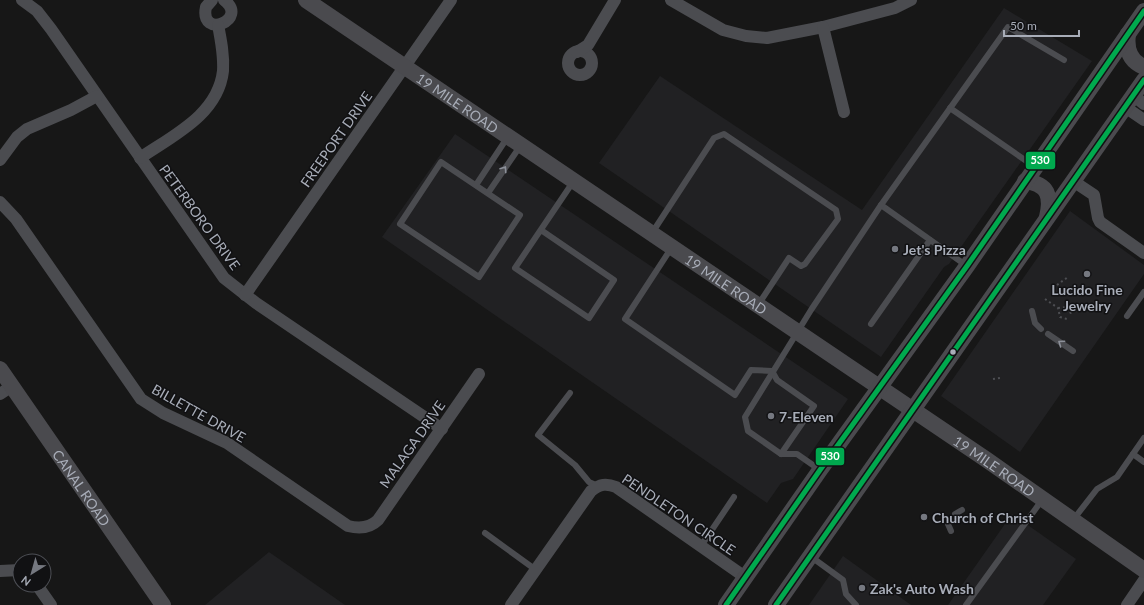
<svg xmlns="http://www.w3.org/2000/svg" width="1144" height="605" viewBox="0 0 1144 605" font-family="Lato,sans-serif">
	<rect width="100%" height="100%" fill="#171717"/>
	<g fill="#212123">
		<polygon points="1004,8 1092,61 949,264 944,267 881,357 599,163 660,76 862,210"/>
		<polygon points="455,134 848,399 793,479 781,483 767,503 382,237"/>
		<polygon points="1070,211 1144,265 1144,274 1020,452 941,396"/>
		<polygon points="1012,514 1076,559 1043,605 948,605"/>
		<polygon points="269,552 345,605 205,605"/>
		<polygon points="843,556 911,605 809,605"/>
	</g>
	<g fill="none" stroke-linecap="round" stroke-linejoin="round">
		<g stroke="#4d4e52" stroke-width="2" stroke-dasharray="2 3" stroke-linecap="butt">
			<polyline points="1057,285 1068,277"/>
			<polyline points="1045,299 1058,308 1060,317 1067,319"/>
			<polyline points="1058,308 1067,307 1069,309 1071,314"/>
			<polyline points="993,379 1000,378"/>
		</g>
		<g stroke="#4b4c50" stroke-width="6">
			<polyline points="950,108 1035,167"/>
			<polygon points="441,162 520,215 479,277 400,224"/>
			<polyline points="476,185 507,138"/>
			<polyline points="488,193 521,145"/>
			<polyline points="541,230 614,280 589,318 515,268 573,182"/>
			<polyline points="652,233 714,138 724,134 836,210 838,219 805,264 801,266 789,258 758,305"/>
			<polyline points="672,247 625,319 735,395 751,370 772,371 777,380 814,406 781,454"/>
			<polyline points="967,266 881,205 1008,27 1064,60"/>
			<polyline points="1032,311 1035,323 1041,329"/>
			<polyline points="1127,316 1144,292"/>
			<polyline points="871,324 930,240"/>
			<polyline points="1048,334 1073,351"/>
			<polyline points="570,393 538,435 575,465 589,482 598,486"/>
			<polyline points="1133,454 1144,462"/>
			<polyline points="820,470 797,454 781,454 748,431 745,417 811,310 881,205"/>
			<polyline points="955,514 962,510"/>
			<polyline points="1073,520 1097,489 1117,477 1144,438"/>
			<polyline points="948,524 951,531"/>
			<polyline points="485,533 536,570"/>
			<polyline points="701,546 734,497"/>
			<polyline points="810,556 843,580 846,594 856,605"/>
			<polyline points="966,605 1042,500"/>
		</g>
		<g stroke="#4b4c50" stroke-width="12">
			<polyline points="22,0 37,11 51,29 224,278 256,303 442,429"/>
			<path d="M212,0l-6,7c-7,33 44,13 18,-7"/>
			<polyline points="671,0 723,30 746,36 767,38 823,27 895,8 911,0"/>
			<polyline points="823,27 844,112"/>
			<circle cx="580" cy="63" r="12"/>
			<polyline points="577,52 588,45 615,0"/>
			<polyline points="1133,95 1144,104"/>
			<polyline points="1125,107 1144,120"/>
			<path d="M140,158c32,-22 78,-43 83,-87 1,-16 -2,-31 -5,-46"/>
			<polyline points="0,160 17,137 27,129 71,110 97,96"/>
			<polyline points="1073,181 1094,195 1098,218 1100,222 1144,253"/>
			<path d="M0,202l16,17 125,180 22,14 64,30 121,83c12,3 22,2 30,-6l101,-146"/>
			<polyline points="245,295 451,0"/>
			<polyline points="0,394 12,386"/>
			<polyline points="0,571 20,570"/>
			<polyline points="37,585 51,605"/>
			<path d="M511,605l80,-114c9,-7 15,-8 25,-4l129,90"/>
			<polyline points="1127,605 1144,580"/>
		</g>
		<g stroke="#4a4a4e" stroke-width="16">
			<path id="s1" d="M306,0l681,460 157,110"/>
			<path d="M1128,34c-2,14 1,27 16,33"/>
			<path d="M1025,181c23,3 27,15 22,36"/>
			<path id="s2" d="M0,369l163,236"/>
			<polyline points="726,605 820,470 967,266 1144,11"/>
			<polyline points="776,605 1144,80"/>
		</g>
		<defs>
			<g id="bus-1">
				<polyline points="726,605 820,470 967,266 1144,11"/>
				<polyline points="776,605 1144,80"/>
			</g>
		</defs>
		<use href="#bus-1" stroke="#111113" stroke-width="8"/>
		<use href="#bus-1" stroke="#00a94e" stroke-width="5"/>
	</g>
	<defs><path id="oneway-chevron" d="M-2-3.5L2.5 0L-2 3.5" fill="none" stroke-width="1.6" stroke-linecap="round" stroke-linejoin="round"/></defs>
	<g stroke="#8c9099">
		<use href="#oneway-chevron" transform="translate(504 169) rotate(-56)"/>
		<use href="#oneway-chevron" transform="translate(1061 343) rotate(-145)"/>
	</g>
	<g fill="#757880" stroke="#111113" stroke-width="1.5">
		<circle cx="895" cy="249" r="4"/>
		<circle cx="1087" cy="274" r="4"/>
		<circle cx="771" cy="416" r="4"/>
		<circle cx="924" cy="517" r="4"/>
		<circle cx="862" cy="588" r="4"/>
	</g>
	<circle fill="#a8adb8" stroke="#111113" stroke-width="1.5" cx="953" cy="352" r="3.5"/>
	<g text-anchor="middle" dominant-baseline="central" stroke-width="3" stroke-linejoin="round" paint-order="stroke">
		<g font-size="14" fill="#a8adb8" stroke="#111113">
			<text stroke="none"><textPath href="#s1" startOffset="183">19 MILE ROAD</textPath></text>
			<text transform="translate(336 139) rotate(-55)">FREEPORT DRIVE</text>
			<text transform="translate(200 217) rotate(54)">PETERBORO DRIVE</text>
			<text stroke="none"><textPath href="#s1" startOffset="507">19 MILE ROAD</textPath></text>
			<text transform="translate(199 413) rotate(29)">BILLETTE DRIVE</text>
			<text transform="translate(412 444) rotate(-55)">MALAGA DRIVE</text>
			<text stroke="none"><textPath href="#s1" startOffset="831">19 MILE ROAD</textPath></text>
			<text stroke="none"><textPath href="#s2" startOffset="144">CANAL ROAD</textPath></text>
			<text transform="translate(679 514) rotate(34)">PENDLETON CIRCLE</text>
		</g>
		<g font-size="14" font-weight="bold" fill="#a8adb8" stroke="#111113" text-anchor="start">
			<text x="903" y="249">Jet's Pizza</text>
			<text x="1087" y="289" text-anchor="middle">Lucido Fine<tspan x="1087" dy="16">Jewelry</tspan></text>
			<text x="779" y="416">7-Eleven</text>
			<text x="932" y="517">Church of Christ</text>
			<text x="870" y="588">Zak's Auto Wash</text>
		</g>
	</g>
	<g stroke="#111113" stroke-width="1.5">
		<rect x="1025" y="151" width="31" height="19" rx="4" fill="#00a94e"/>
		<rect x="815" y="447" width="30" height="19" rx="4" fill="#00a94e"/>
	</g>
	<g font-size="11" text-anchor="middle" font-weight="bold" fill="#fff">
		<text x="1040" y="164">530</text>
		<text x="830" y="460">530</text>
	</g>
	<g transform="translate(32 573) rotate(217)"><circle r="19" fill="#111113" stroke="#4d4f55"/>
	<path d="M0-3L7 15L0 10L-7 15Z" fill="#757880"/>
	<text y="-6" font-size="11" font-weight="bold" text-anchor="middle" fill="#a8adb8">N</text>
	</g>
	<path d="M1004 30v6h75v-6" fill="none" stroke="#a8adb8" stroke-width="2"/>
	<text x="1010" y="30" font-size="12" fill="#a8adb8" stroke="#111113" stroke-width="3" paint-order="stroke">50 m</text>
</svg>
